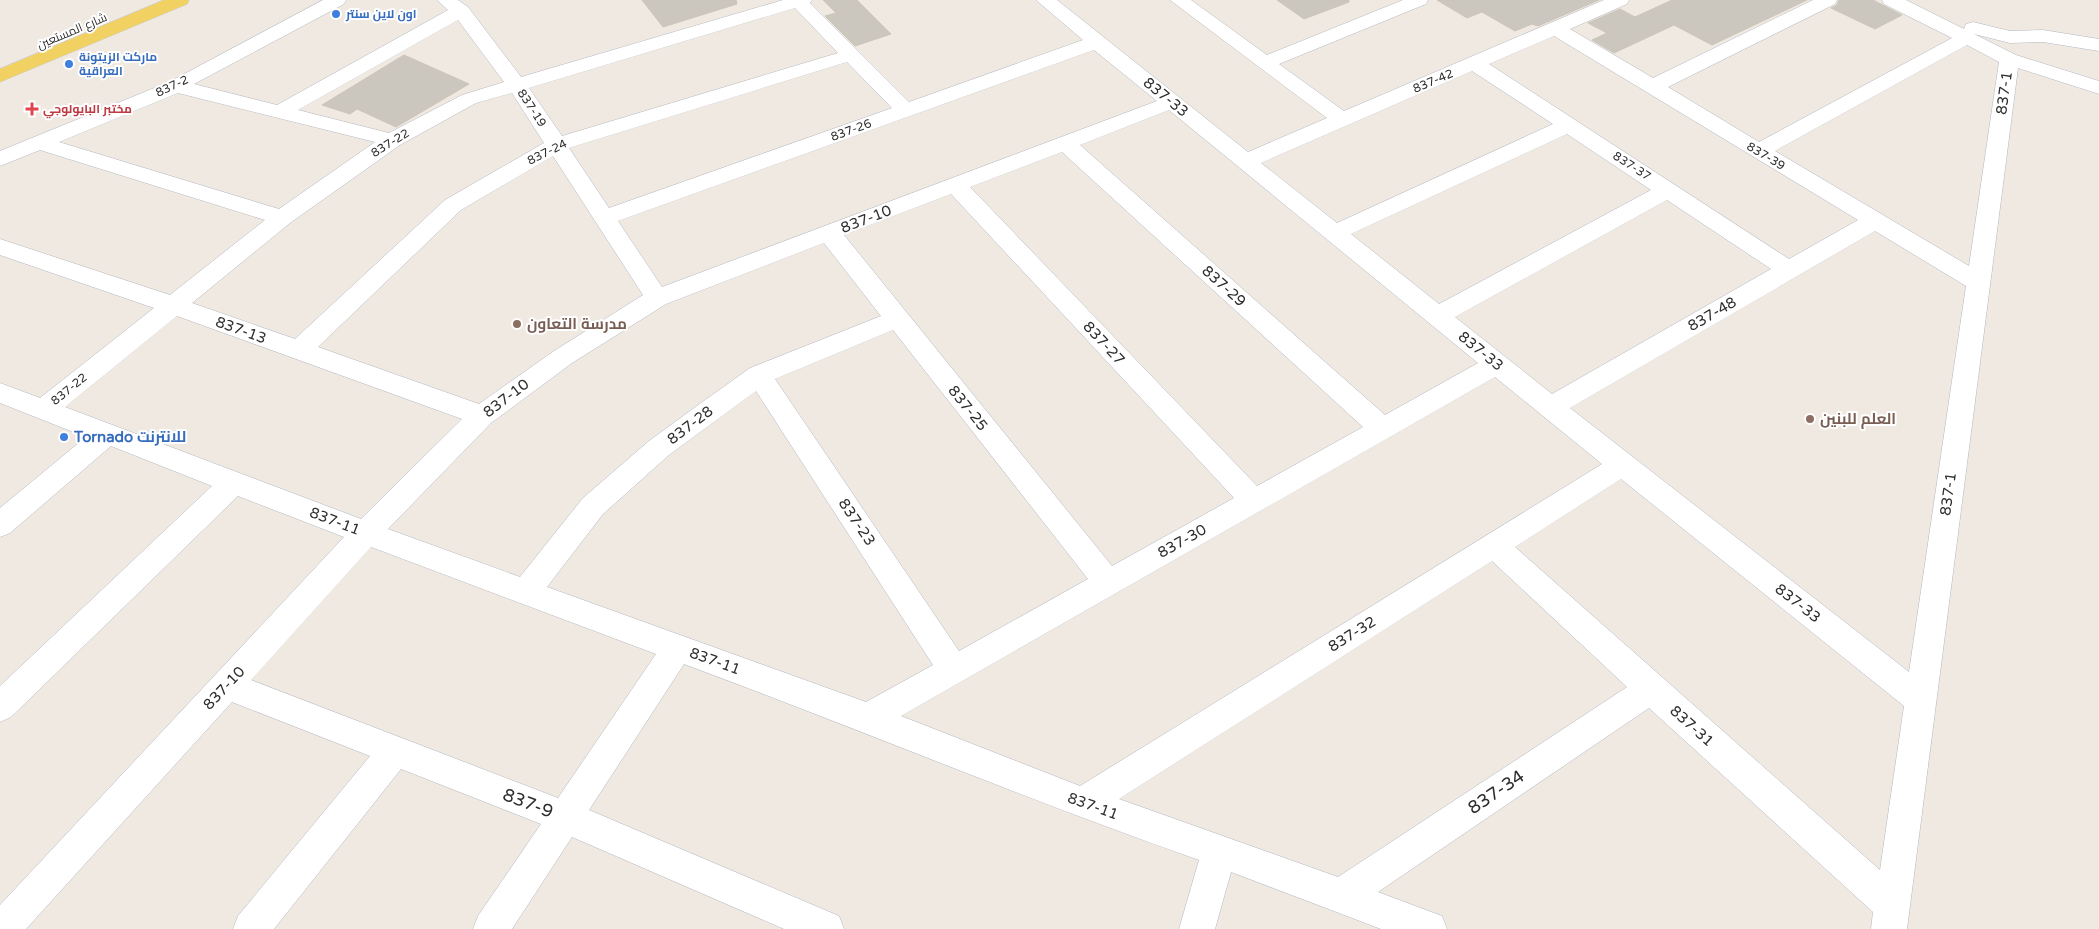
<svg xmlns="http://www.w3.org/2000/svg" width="2099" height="929" viewBox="0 0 2099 929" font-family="'Varela Round',Cairo,sans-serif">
	<rect width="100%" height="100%" fill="#efe9e1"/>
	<g fill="#cbc7bf" stroke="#cbc5ba">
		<polygon points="642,0 736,0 737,4 663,27"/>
		<polygon points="823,0 857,0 891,34 855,46 825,16 836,13"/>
		<polygon points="1277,0 1349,0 1349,2 1304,19"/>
		<polygon points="1437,0 1599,0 1538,26 1532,24 1515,31 1482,12 1467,18"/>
		<polygon points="1672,0 1807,0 1712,45 1674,25 1614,53 1592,40 1607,33 1588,23 1620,9 1635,17"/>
		<polygon points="1839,0 1873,0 1902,15 1875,29 1831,8 1837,5"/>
		<polygon points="404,55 469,84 396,127 357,109 350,114 322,105"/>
	</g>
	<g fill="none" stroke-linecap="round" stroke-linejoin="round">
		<defs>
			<path id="minor" d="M323,0h23l-2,4 -150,80 83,21 171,-95 -11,-10h21l10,7 53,70 262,-77h29l-2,3 99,99 174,-62 -47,-40h21l191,152 79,-34 -157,-118h21l76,55 136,-55h25l-2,4 -147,60 65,47 260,-111h25l-2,4 -57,25 83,49 160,-78h24l-2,4 -167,83 91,55 193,-104 -68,-34 -2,-4h24l58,29 2,-5 7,-2 37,9 33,-1 56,9v12l-56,-9 -33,1 -36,-9 42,21 83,26v13l-81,-26 -111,861h-36l2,-17 -224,-204 -271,184 64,24 5,13h-66l-150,-57 -16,57h-36l20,-69c-173,-61 -343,-132 -515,-196l-95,146 250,106 5,13h-60l-212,-92 -60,92h-39l5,-13 63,-92 -140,-55 -127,160h-41l5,-13 132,-160 -138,-54 -206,227h-26v-24l344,-368 -106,-41 -227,221 -11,5v-36l212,-200 -101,-40 -101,87 -10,4v-29l86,-71 -86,-34v-20l40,15 114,-90 -154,-53v-16l170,56 95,-75 -225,-70 -40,16v-15l169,-69zM795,8l43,45 -276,83 -33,-48zM458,20l46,62 -42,13 -73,38 -91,-23zM1554,36l304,184 -69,39 -300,-195zM1967,45l32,17 -30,204 -194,-115zM1094,50l63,51 -495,186 -44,-66zM847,62l45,46 -283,100 -40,-60zM1472,71l81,53 -216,99 -76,-60zM178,93l197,49 -96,67 -220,-67zM512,93l32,50 -99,57 -150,139 -103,-36 98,-80 110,-78 76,-42zM1169,110l309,253 -93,52 -305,-270zM1567,134l84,56 -212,114 -88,-70zM1062,152l301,275 -106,59 -287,-299zM553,156l90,139 -89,56 -75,53 -161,-57 143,-137zM951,194l283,304 -122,68 -268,-331zM1667,200l104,69 -219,125 -97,-77zM1875,231l91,55 -57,386 -339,-264zM824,243l57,73 -131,52 -49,35 -52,38 -66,57 -63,79 -132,-48 103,-106 81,-60 94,-59zM177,316l285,103 -101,100 -296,-112zM893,330l195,249 -129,72 -184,-272zM1495,377l107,87 -522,322 -179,-70zM756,391l177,274 -67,37 -319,-115 56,-73 66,-59zM1621,479l283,227 -24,164 -365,-323zM371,547l285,107 -98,144 -307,-118zM1492,561l135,126 -289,190 -219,-78z"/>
			<polygon id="major" points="164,0 189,0 187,4 0,82 0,69"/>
		</defs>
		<use href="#minor" stroke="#b4b7c1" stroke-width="1"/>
		<use href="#major" stroke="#c9c9c9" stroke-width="1"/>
		<use href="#minor" fill="#fff" fill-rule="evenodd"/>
		<use href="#major" fill="#f2d163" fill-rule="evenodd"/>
	</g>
	<g fill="#3f7fe0" stroke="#fff" stroke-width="2">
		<circle cx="336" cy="14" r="5"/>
		<circle cx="69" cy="64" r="5"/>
		<circle cx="64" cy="437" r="5"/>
	</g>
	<path fill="#e0444e" stroke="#fff" stroke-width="2" d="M29.5 101.5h5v5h5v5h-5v5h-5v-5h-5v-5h5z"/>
	<g fill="#8d6e63" stroke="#fff" stroke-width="2">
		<circle cx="517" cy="324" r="5"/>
		<circle cx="1810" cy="419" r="5"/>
	</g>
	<g text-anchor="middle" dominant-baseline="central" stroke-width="4" stroke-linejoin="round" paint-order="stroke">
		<g font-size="12" font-weight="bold" fill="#366cbe" stroke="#fff" text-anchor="start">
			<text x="346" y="14">اون لاين سنتر</text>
			<text x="79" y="57">ماركت الزيتونة<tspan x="79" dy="14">العراقية</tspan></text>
		</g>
		<g font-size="12" fill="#2e2e2e" stroke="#fff">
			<text transform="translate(72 31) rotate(-23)">شارع المستعين</text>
			<text transform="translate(1433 81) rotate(-23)">837-42</text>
			<text transform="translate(172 86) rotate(-25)">837-2</text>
			<text transform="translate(532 108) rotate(57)">837-19</text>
			<text transform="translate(851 130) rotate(-20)">837-26</text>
			<text transform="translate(390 143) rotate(-32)">837-22</text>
			<text transform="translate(547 152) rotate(-26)">837-24</text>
			<text transform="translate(1766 156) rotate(31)">837-39</text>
			<text transform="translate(1632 166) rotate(33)">837-37</text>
			<text transform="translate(69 389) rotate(-39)">837-22</text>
		</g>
		<g font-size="12" font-weight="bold" fill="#be3a42" stroke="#fff" text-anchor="start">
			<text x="43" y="109">مختبر البايولوجي</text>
		</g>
		<g font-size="15" fill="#2e2e2e" stroke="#fff">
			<text transform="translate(2004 93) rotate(-82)">837-1</text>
			<text transform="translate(1166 97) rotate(39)">837-33</text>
			<text transform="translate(866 219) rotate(-21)">837-10</text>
			<text transform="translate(1224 286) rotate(42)">837-29</text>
			<text transform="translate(1712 314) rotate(-30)">837-48</text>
			<text transform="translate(241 330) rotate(20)">837-13</text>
			<text transform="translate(1104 343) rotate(47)">837-27</text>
			<text transform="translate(1481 351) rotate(39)">837-33</text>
			<text transform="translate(506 398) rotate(-37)">837-10</text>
			<text transform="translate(968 408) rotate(51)">837-25</text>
			<text transform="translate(690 425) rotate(-37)">837-28</text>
			<text transform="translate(1948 494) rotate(-82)">837-1</text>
			<text transform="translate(335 521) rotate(21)">837-11</text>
			<text transform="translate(857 522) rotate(56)">837-23</text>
			<text transform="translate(1182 541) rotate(-29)">837-30</text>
			<text transform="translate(1798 603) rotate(38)">837-33</text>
			<text transform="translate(1352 634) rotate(-32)">837-32</text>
			<text transform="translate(715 661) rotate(20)">837-11</text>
			<text transform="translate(224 688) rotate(-47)">837-10</text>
			<text transform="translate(1692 726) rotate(42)">837-31</text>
			<text transform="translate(1093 806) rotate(20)">837-11</text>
		</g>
		<g font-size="15" font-weight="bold" fill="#785e54" stroke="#fff" text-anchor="start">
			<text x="527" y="324">مدرسة التعاون</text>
			<text x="1820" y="419">العلم للبنين</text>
		</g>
		<g font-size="15" font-weight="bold" fill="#366cbe" stroke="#fff" text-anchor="start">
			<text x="74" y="437">Tornado للانترنت</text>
		</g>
		<g font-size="18" fill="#2e2e2e" stroke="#fff">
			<text transform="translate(1496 792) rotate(-34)">837-34</text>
			<text transform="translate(528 803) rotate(21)">837-9</text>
		</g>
	</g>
</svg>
